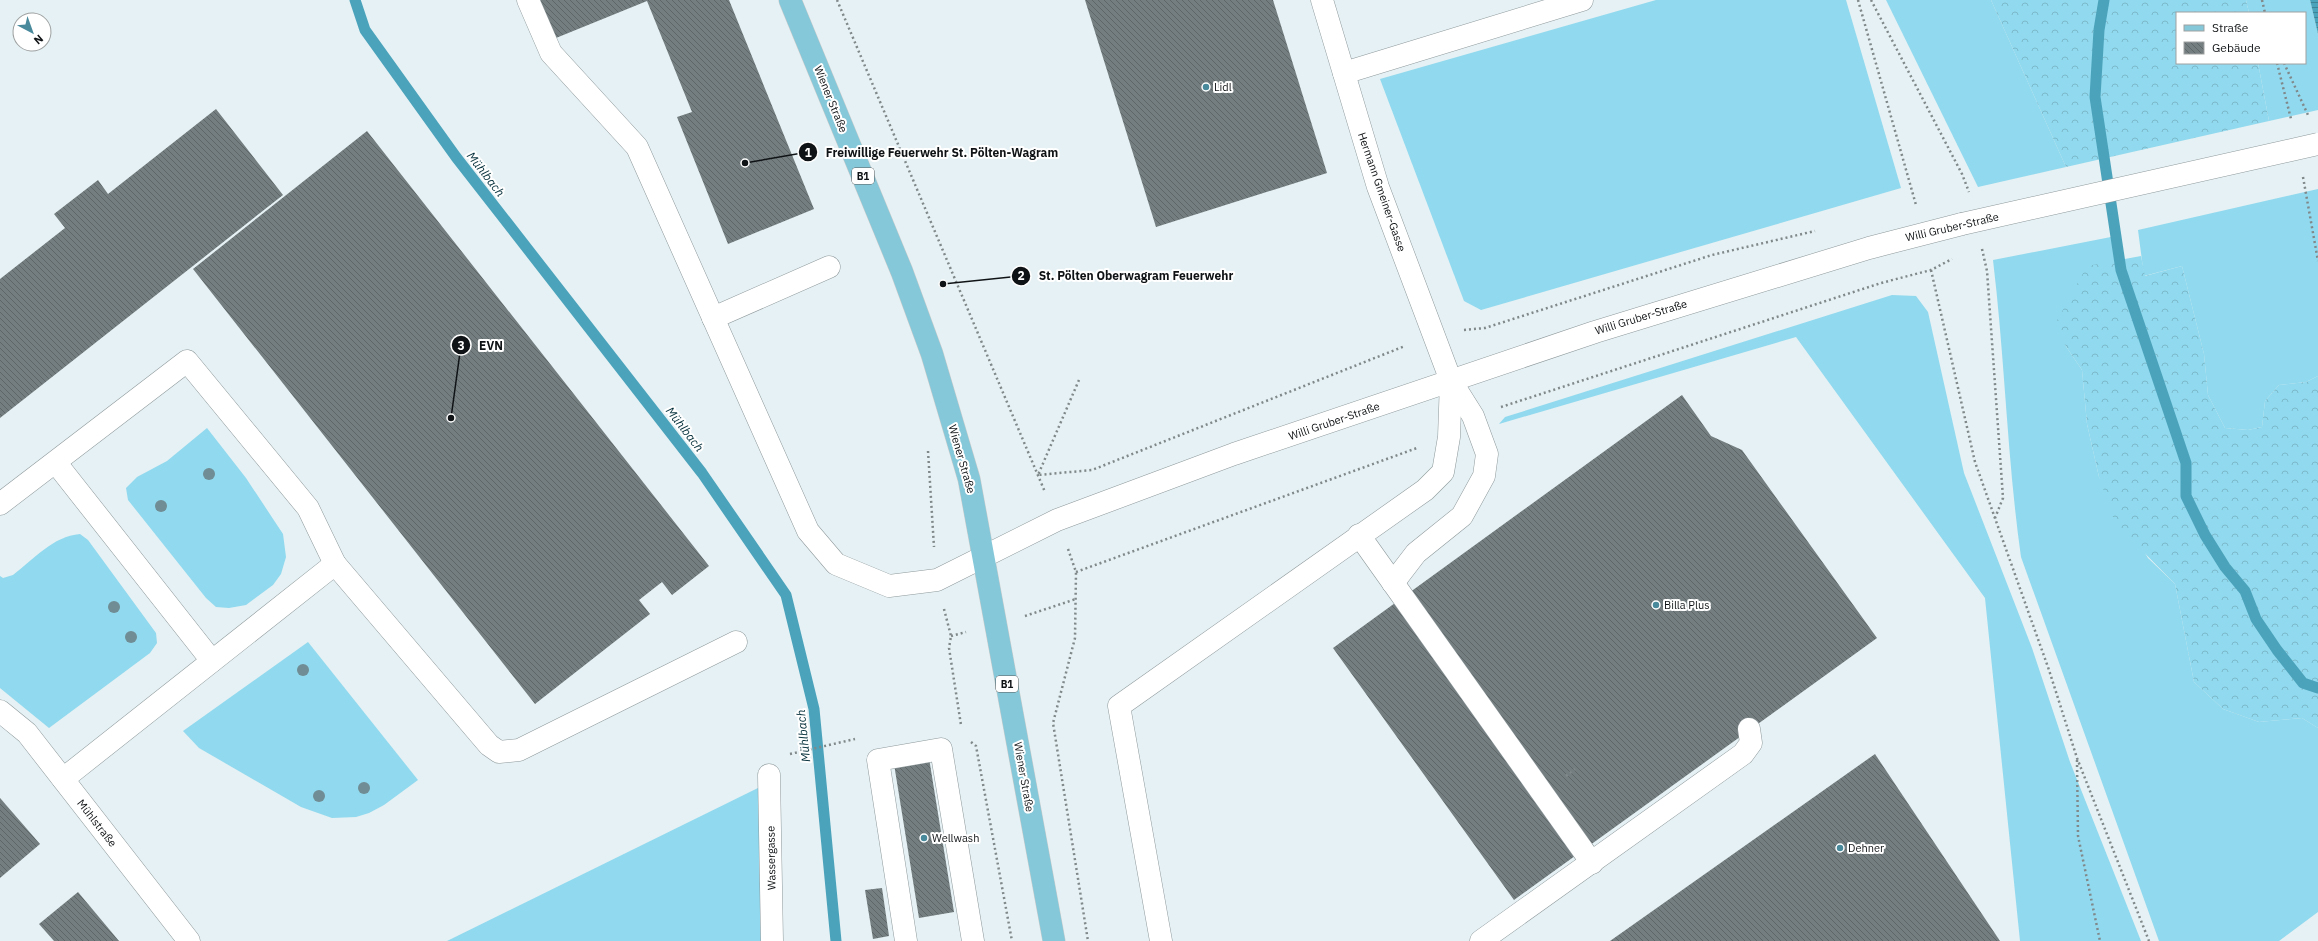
<svg xmlns="http://www.w3.org/2000/svg" width="2318" height="941" viewBox="0 0 2318 941" font-family="'IBM Plex Sans',sans-serif">
	<defs>
		<pattern id="forest-crowns" width="20" height="18" patternUnits="userSpaceOnUse"><rect width="20" height="18" fill="#91d9ee"/><path d="M2 6a3 3 0 1 1 6 0M12 15a3 3 0 1 1 6 0" fill="none" stroke="#7cb9cb"/></pattern>
		<pattern id="water-rules" width="6" height="5" patternUnits="userSpaceOnUse"><rect width="6" height="5" fill="#4ba3bb"/><path d="M0 2.5h6" fill="none" stroke="#3d8497"/></pattern>
		<pattern id="building-back-hatch" width="6" height="6" patternUnits="userSpaceOnUse"><rect width="6" height="6" fill="#747e81"/><path d="M-1 5l2 2M0 0l6 6M5-1l2 2" fill="none" stroke="#5e6668"/></pattern>
	</defs>
	<rect width="100%" height="100%" fill="#e5f1f4"/>
	<g fill="#91d9ee">
		<polygon points="1656,0 1846,0 1901,188 1481,310 1464,301 1380,79"/>
		<polygon points="1886,0 1991,0 2066,167 1978,187"/>
		<polygon points="2246,0 2310,0 2318,34 2318,110 2269,121 2258,63 2305,63 2305,13 2249,13"/>
		<polygon points="2318,189 2318,376 2306,382 2279,385 2265,401 2262,427 2248,430 2225,428 2208,395 2204,354 2182,266 2144,276 2138,230"/>
		<path d="M2116,236l4,24 -55,85 17,25 5,54 12,53 49,81 27,26 19,98 29,27 36,13 43,-4 16,10v184l-39,29h-120l-138,-384c-14,-99 -16,-198 -28,-297z"/>
		<polygon points="1892,295 1916,296 1928,312 1964,473 2032,648 2070,762 2141,941 2020,941 1985,598 1796,337 1499,424 1505,417"/>
		<polygon points="207,428 246,478 283,534 286,557 281,574 273,585 246,605 229,608 216,607 206,598 128,500 126,488 137,477 167,461"/>
		<path d="M80,534l8,6 68,93 1,10 -7,10 -101,75 -49,-40v-112l3,2 10,-3c20,-15 40,-39 67,-41z"/>
		<polygon points="308,642 418,780 384,805 369,813 356,817 332,818 301,807 199,748 183,731"/>
		<polygon points="760,787 761,941 447,941"/>
	</g>
	<g fill="url(#forest-crowns)">
		<polygon points="1991,0 2246,0 2249,13 2177,13 2177,63 2258,63 2269,121 2066,167"/>
		<polygon points="2141,256 2145,276 2182,266 2204,354 2208,395 2225,428 2248,430 2262,427 2265,401 2279,385 2306,382 2318,376 2318,728 2302,718 2259,722 2223,709 2194,682 2175,584 2115,523 2099,477 2087,424 2082,370 2065,345 2054,326 2087,266"/>
	</g>
	<polygon fill="url(#water-rules)" points="2310,0 2318,0 2318,34"/>
	<g fill="none" stroke-linecap="round" stroke-linejoin="round">
		<g stroke="#4ba3bb" stroke-width="11">
			<polyline points="355,0 365,30 456,157 702,473 786,595 814,709 836,941"/>
			<polyline points="2104,0 2099,30 2095,97 2121,270 2186,463 2186,496 2205,535 2225,567 2245,591 2256,619 2277,650 2303,683 2318,688"/>
		</g>
	</g>
	<g fill="url(#building-back-hatch)">
		<polygon points="540,0 729,0 814,209 728,244 677,117 692,112 647,1 556,38"/>
		<polygon points="1085,0 1273,0 1327,173 1156,227"/>
		<polygon points="216,109 283,195 0,418 0,279 65,228 54,214 98,180 108,194"/>
		<polygon points="367,131 709,566 672,595 662,582 639,600 650,614 535,704 193,269"/>
		<polygon points="1682,395 1711,436 1742,450 1877,638 1514,900 1333,648"/>
		<polygon points="1875,754 2000,941 1610,941"/>
		<polygon points="929,758 954,912 919,918 894,764"/>
		<polygon points="0,798 40,844 0,878"/>
		<polygon points="882,888 889,936 873,939 865,890"/>
		<polygon points="78,892 119,941 54,941 39,924"/>
	</g>
	<g fill="none" stroke-linecap="round" stroke-linejoin="round">
		<defs>
			<g id="minor">
				<polyline points="528,0 551,53 637,147 808,531 836,564 889,586 937,580 1057,520 1234,454 1595,332 1869,248 1962,224"/>
				<polyline points="1322,0 1378,187 1451,381 1473,416 1487,454 1484,476 1462,516 1416,553 1393,583"/>
				<polyline points="1344,73 1582,0"/>
				<polyline points="713,318 829,267"/>
				<polyline points="56,463 212,661"/>
				<polyline points="0,504 187,361 308,508 335,564"/>
				<polyline points="1359,535 1592,863"/>
				<polyline points="0,711 27,733 189,941"/>
				<polyline points="769,775 772,941"/>
				<polyline points="63,779 335,564 489,745 499,752 519,750 736,642"/>
				<polyline points="906,941 878,760 941,749 973,941"/>
				<polyline points="1161,941 1119,706 1425,490 1443,472 1449,437 1451,381"/>
				<polyline points="1481,941 1743,754 1751,743 1749,729"/>
			</g>
			<polyline id="major" points="790,0 902,272 932,354 969,479 1054,941"/>
		</defs>
		<use href="#minor" stroke="#8f999c" stroke-width="23"/>
		<use href="#major" stroke="#cacbcc" stroke-width="23"/>
		<g stroke="#80888a" stroke-width="2.5" stroke-dasharray="2 3" stroke-linecap="butt">
			<polyline points="837,0 1045,492"/>
			<polyline points="1858,0 1916,205"/>
			<polyline points="1871,0 1962,174 1969,192"/>
			<polyline points="2262,0 2265,13"/>
			<polyline points="2277,63 2291,119"/>
			<polyline points="2284,63 2308,115"/>
			<polyline points="2303,177 2318,261"/>
			<polyline points="1982,249 1987,271 2003,498 1995,518"/>
			<polyline points="1931,270 1975,462 2049,670 2077,758 2149,941"/>
			<polyline points="1464,330 1485,328 1712,255 1815,231"/>
			<polyline points="1079,380 1038,475 1092,470 1405,346"/>
			<polyline points="1501,407 1881,283 1931,270 1952,259"/>
			<polyline points="928,451 934,547"/>
			<polyline points="1068,549 1076,572 1075,638 1053,723 1088,941"/>
			<polyline points="1076,572 1417,448"/>
			<polyline points="944,609 951,636 949,648 961,725 959,725"/>
			<polyline points="1025,616 1076,599"/>
			<polyline points="951,636 966,632"/>
			<polyline points="971,742 976,746 1012,941"/>
			<polyline points="790,754 855,739"/>
			<polyline points="2077,760 2078,836 2100,941"/>
			<polyline points="1566,776 1575,769"/>
		</g>
		<use href="#minor" stroke="#fff" stroke-width="22"/>
		<use href="#major" stroke="#85c8d9" stroke-width="22"/>
		<defs>
			<polyline id="minor-bridge" points="1962,224 2318,144"/>
		</defs>
		<use href="#minor-bridge" stroke="#8f999c" stroke-width="23" stroke-linecap="butt"/>
		<use href="#minor-bridge" stroke="#fff" stroke-width="22"/>
	</g>
	<g fill="#708c94">
		<circle cx="209" cy="474" r="6"/>
		<circle cx="161" cy="506" r="6"/>
		<circle cx="114" cy="607" r="6"/>
		<circle cx="131" cy="637" r="6"/>
		<circle cx="303" cy="670" r="6"/>
		<circle cx="364" cy="788" r="6"/>
		<circle cx="319" cy="796" r="6"/>
	</g>
	<g fill="#48899c" stroke="#fff" stroke-width="1.5">
		<circle cx="1206" cy="87" r="4"/>
		<circle cx="1656" cy="605" r="4"/>
		<circle cx="924" cy="838" r="4"/>
		<circle cx="1840" cy="848" r="4"/>
	</g>
	<g text-anchor="middle" dominant-baseline="central" stroke-width="4" stroke-linejoin="round" paint-order="stroke">
		<g fill="#fff" stroke="#585a5b" stroke-width="1">
			<rect x="852" y="168" width="22" height="16" rx="3"/>
			<rect x="996" y="676" width="22" height="16" rx="3"/>
		</g>
		<g font-size="10" font-weight="bold" fill="#101315">
			<text x="863" y="176">B1</text>
			<text x="1007" y="684">B1</text>
		</g>
		<g font-size="11" fill="#101315" stroke="#fff" text-anchor="start">
			<text x="1214" y="87">Lidl</text>
			<text x="1664" y="605">Billa Plus</text>
			<text x="932" y="838">Wellwash</text>
			<text x="1848" y="848">Dehner</text>
		</g>
		<g font-size="11" fill="#101315" stroke="#fff">
			<text transform="translate(831 99) rotate(68)">Wiener Straße</text>
			<text transform="translate(1382 192) rotate(71)">Hermann Gmeiner-Gasse</text>
			<text transform="translate(1952 227) rotate(-13)">Willi Gruber-Straße</text>
			<text transform="translate(1641 317) rotate(-17)">Willi Gruber-Straße</text>
			<text transform="translate(1334 421) rotate(-19)">Willi Gruber-Straße</text>
			<text transform="translate(962 459) rotate(74)">Wiener Straße</text>
			<text transform="translate(1024 777) rotate(80)">Wiener Straße</text>
			<text transform="translate(97 823) rotate(52)">Mühlstraße</text>
			<text transform="translate(771 858) rotate(-91)">Wassergasse</text>
		</g>
		<g font-size="12" font-style="italic" fill="#042f3a" stroke="#fff">
			<text transform="translate(486 174) rotate(52)">Mühlbach</text>
			<text transform="translate(685 429) rotate(52)">Mühlbach</text>
			<text transform="translate(803 736) rotate(-96)">Mühlbach</text>
		</g>
	</g>
	<path fill="none" stroke="#101315" stroke-width="1.5" d="M745 163L808 152M943 284L1021 276M451 418L461 345"/>
	<g fill="#101315" stroke="#fff" stroke-width="1.5">
		<circle cx="745" cy="163" r="4"/>
		<circle cx="943" cy="284" r="4"/>
		<circle cx="451" cy="418" r="4"/>
		<circle cx="808" cy="152" r="10"/>
		<circle cx="1021" cy="276" r="10"/>
		<circle cx="461" cy="345" r="10"/>
	</g>
	<g font-size="12" text-anchor="middle" font-weight="bold" fill="#fff">
		<text x="808" y="157">1</text>
		<text x="1021" y="280">2</text>
		<text x="461" y="350">3</text>
	</g>
	<g font-size="12" text-anchor="middle" font-weight="bold" fill="#101315" stroke="#fff" stroke-width="4" stroke-linejoin="round" paint-order="stroke">
		<text x="942" y="157">Freiwillige Feuerwehr St. Pölten-Wagram</text>
		<text x="1136" y="280">St. Pölten Oberwagram Feuerwehr</text>
		<text x="491" y="350">EVN</text>
	</g>
	<rect x="2176" y="12" width="130" height="52" fill="#ffffff" stroke="#9fa1a1"/>
	<rect x="2184" y="25" width="20" height="6" fill="#85c8d9" stroke="#9fa1a1"/>
	<text x="2212" y="32" font-size="12" fill="#101315">Straße</text>
	<rect x="2184" y="42" width="20" height="12" fill="url(#building-back-hatch)" stroke="#9fa1a1"/>
	<text x="2212" y="52" font-size="12" fill="#101315">Gebäude</text>
	<g transform="translate(32 32) rotate(139)"><circle r="19" fill="#ffffff" stroke="#9fa1a1"/>
	<path d="M0-3L7 15L0 10L-7 15Z" fill="#48899c"/>
	<text y="-6" font-size="11" font-weight="bold" text-anchor="middle" fill="#101315">N</text>
	</g>
</svg>
